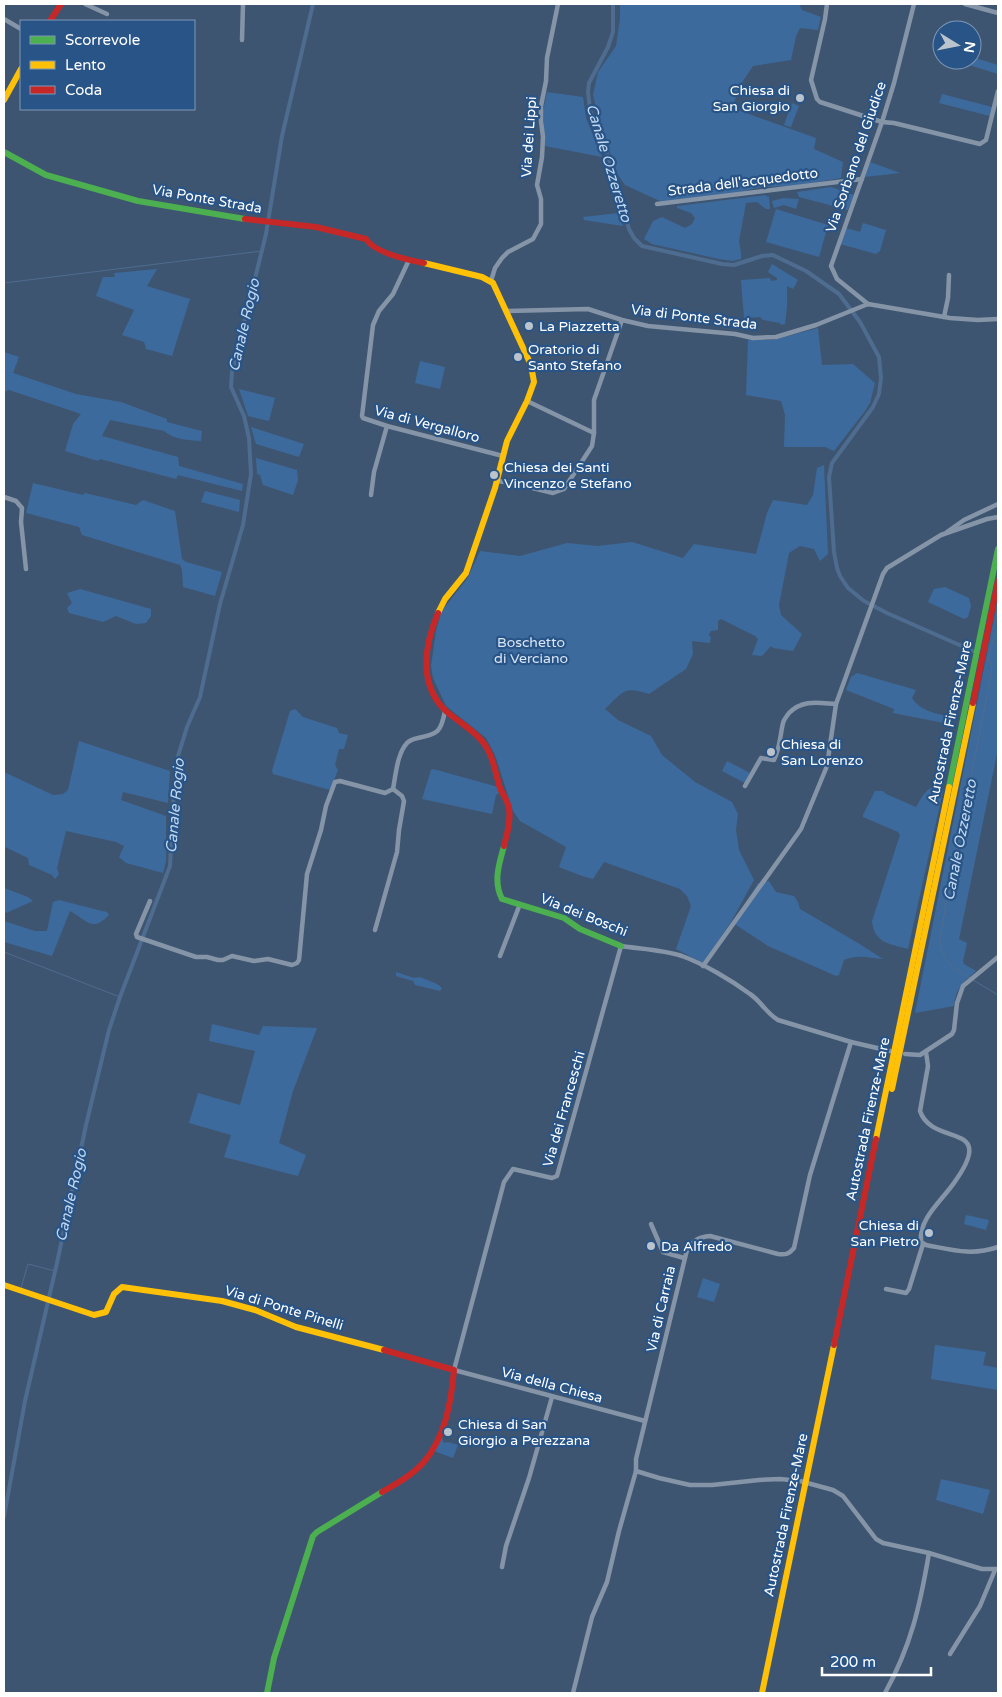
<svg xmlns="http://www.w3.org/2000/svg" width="1002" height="1697" viewBox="0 0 1002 1697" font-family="'Varela Round',sans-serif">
	<rect width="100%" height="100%" fill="#3e5571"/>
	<g fill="#3d6a9c">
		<polygon points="620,4 799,4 802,10 821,17 818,30 800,28 796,36 791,60 753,66 741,84 732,108 816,138 814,149 843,162 841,178 796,186 762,187 730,194 662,202 625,185 618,175 600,124 593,95 598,72 616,46 620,19"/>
		<polygon points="972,57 998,65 998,74 956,61 972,60"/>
		<polygon points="547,92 583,97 586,118 602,157 545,146 543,111"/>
		<polygon points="942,94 992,107 990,116 939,103"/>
		<polygon points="792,103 799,106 791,127 784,125"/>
		<polygon points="870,162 900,173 865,177"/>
		<polygon points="831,187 854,195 848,210 799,197 797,192"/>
		<polygon points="765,195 769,197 770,209 766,209 757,202 746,203 739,241 741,253 741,259 732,261 719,259 652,244 644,239 653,221 662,217 685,228 692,224 695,218 691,213 677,208 677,206"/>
		<polygon points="783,198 799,199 796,209 784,205 774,208 772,201"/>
		<polygon points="776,209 828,225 819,257 766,242"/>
		<polygon points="619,213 623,226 584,220 583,217"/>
		<polygon points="863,223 886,230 880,251 876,254 840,244 846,228 860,232"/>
		<polygon points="772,264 798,280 793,289 787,286 787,307 785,324 781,325 780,323 763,320 760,317 744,318 741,280 770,278 771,281 777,280 777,278 768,272"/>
		<polygon points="157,269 147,286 190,299 172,356 146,349 144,342 122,335 134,310 96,296 103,277 115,277 114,273"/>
		<polygon points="818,328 822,365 853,364 875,383 870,403 865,411 834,451 825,447 784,447 785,415 781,401 746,395 748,340 773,340"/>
		<path d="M4,352l15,5 -6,16 63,21 45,8 46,17v3l35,9 -1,10c-14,-1 -26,-1 -37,-10l-54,-11 -8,16 76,21 1,9 64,18 -1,7 -64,-16 -2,4 -76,-20 -2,2 -33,-10 8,-27 8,-10 -72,-24 -5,2z"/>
		<polygon points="420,361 445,367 440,389 415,383"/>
		<polygon points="239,389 275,398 269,421 248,416"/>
		<polygon points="251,427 304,444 299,457 256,444"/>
		<polygon points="256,458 297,470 298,480 293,495 263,485 260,475 257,474"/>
		<path d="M824,465l4,89 -8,7 -6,-12 -14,-3 -11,7 -10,52 2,10 21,19 -9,17 -20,-3 -2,-2 -9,10 -10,-1 6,-16 -3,-3 -34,-17 -3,2v9l-7,1 -2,3v2l2,1 -1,6 -18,-2 1,13 -7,15 -37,25c-26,-8 -25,-3 -44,15l13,11 33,16 11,19 33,27 37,20 6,12 -2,16 3,20 15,30 -23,42 -28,41 -27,-14 15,-43 -4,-10 -7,-7 -76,-27 -11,17 -11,-3 -23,-9 7,-20 -46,-26 -7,-10 -18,-56 -9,-17 -40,-32 -13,-28 -2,-12 5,-35 5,-19 26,-33 13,-28 40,5 47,-13 31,3 34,-4 51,16 11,-14 62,10 11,-41 6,-13 34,5 6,-10 4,-27z"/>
		<polygon points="33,483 83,495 85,493 136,505 143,500 175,511 182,559 186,562 222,572 215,596 183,587 182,570 180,565 82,535 79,527 26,513"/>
		<polygon points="205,491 240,500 239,512 201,502"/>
		<polygon points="945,587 969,598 971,606 968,617 964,619 928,602 934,589"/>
		<polygon points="80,589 151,609 151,616 146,623 136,624 116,616 103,622 69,613 67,608 72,603 67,593"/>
		<path d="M998,598v151l-39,190 8,4 -4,18 1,3 12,7c-13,11 -20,17 -22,35l-39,7z"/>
		<path d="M857,673l59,17 -4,8c9,14 24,15 39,19l-2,7 -56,-11 1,-4 -48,-19 5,-13z"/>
		<polygon points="295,709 303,717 337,728 339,733 348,735 344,749 339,749 335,765 338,770 330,790 273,774 272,771 290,711"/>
		<polygon points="79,741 170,771 168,803 123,792 121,800 166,816 166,861 163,873 126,863 119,857 124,846 116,842 66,831 57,868 59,874 55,879 52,875 29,865 28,858 5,847 4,848 4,772 53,795 63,794 68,790"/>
		<polygon points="727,761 750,773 745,783 722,771"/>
		<polygon points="433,769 498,787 499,793 496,795 492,814 422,799 431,770"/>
		<path d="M935,787l8,4 -35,158c-18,-5 -34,-6 -36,-28l28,-86 -2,-3 -35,-15v-2l12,-24h8l3,3 30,13c5,-8 9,-19 19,-20z"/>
		<path d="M769,881l7,11 18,4 4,6 2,7 58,34 25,16c-13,-1 -26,-5 -39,1l-5,15 -3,1 -68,-30 -35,-23 25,-40z"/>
		<polygon points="4,888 28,897 33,901 6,913 4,912"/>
		<path d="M59,900l43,11 5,1 2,3c-17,18 -22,5 -39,-4l-18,45 -48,-14v-21l31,10h12l6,-29z"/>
		<polygon points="396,972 414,978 420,977 437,984 442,988 440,991 415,985 413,981 396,976"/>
		<polygon points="212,1024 259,1035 263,1026 317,1028 293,1091 279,1143 306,1155 298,1176 224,1157 231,1135 189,1123 198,1093 240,1105 255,1051 209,1041"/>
		<polygon points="966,1215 989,1220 986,1230 964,1224"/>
		<polygon points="703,1278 720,1284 714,1302 697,1297"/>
		<polygon points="935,1345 986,1352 983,1365 998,1368 998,1390 931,1379"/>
		<polygon points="440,1438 442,1438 444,1443 448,1442 458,1445 453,1458 434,1451"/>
		<polygon points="941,1479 990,1490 983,1514 936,1500"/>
	</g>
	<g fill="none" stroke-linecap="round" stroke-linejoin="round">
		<g stroke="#4e6c8f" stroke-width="1">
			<polyline points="4,283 262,251"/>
			<polyline points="988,660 993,640 998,634"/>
			<polyline points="4,952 120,997"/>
			<path d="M970,978c-20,-12 -29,-17 -30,-42l52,-267 -2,-8 -4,-3"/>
			<polyline points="973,980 998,995"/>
			<polyline points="21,1288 28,1264 55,1271"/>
		</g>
		<g stroke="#4e6c8f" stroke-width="4">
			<polyline points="613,4 613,32 608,47 589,83 588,92 590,110 609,159 629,229 634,238 642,246 722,264 734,265 762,256 773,255 781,259 806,271 839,294 860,322 879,357 881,378 879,394 873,407 832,463 829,477 834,552 837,568 840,576 848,588 864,601 887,613 973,651"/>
			<polyline points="4,1517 25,1401 57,1263 86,1125 109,1030 120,997 170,866 174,790 178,756 187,727 200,697 220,604 243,525 251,474 249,438 244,416 231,387 232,372 266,234 282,136 313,4"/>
		</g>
		<g stroke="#8595a7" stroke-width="4.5">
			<polyline points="85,4 107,14"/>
			<polyline points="827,4 825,19 811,80 817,99 820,102 882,122 894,123 980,144 986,140 998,91"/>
			<polyline points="965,4 998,13"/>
			<polyline points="4,19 21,29"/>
			<polyline points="242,40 243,4"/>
			<polyline points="657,204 862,179"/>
			<polyline points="409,260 393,294 379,311 373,325 362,416 363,418 387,426 503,456"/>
			<polyline points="491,281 495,268 502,258 508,252 533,239 541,224 541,199 537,185 542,157 543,137 541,121 541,106 546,81 547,58 558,4"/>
			<polyline points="868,304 837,279 831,266 882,122 894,83 914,4"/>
			<polyline points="506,311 588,309 622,320 648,326 735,334 753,338 776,337 816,325 868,304 950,318 978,320 998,319"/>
			<polyline points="944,317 948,298 949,275"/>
			<polyline points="527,401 594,433"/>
			<polyline points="497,481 512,483 553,493 564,489 592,446 594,433 594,400 622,320"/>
			<polyline points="371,495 374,472 387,426"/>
			<polyline points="4,497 16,501 22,508 21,522 26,569"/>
			<polyline points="947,532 964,520 998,504"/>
			<path d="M745,786l16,-28 13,2c6,-12 6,-24 9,-37 1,-4 4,-7 6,-10 14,-14 30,-10 47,-9"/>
			<path d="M150,901l-14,33 1,3 59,20h11l11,3h5l9,-4 22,5 14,-2 24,6 5,-2 2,-3 8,-86 14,-44 5,-24 9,-24 5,-1 45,12 8,-4c3,-15 4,-35 14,-46 3,-3 6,-4 11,-5 20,-4 23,-6 27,-27"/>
			<polyline points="375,930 397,852 399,830 404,801 402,796 393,789"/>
			<polyline points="500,956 520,904"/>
			<polyline points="703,966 801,829 827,766 836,704 883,574 887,568 941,535 987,519 998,517"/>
			<path d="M926,1052l2,14 -8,45c12,36 77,10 36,69 -12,19 -38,38 -35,62l5,3c27,5 45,11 72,2"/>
			<polyline points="905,1054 920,1055 952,1034 954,1030 957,1003 963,986 998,957"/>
			<polyline points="651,1224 663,1252 684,1258"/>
			<polyline points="886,1289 906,1293 909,1289 923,1244"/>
			<path d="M645,1421l-191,-51 50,-188 9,-13 39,9 5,-2 64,-230c20,3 42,4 61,10 22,8 49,24 68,38 11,7 15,18 28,26l73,22 39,9"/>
			<polyline points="636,1471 659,1478 690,1485 712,1485 759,1480 780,1479 800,1481 833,1490 843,1496 876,1539 883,1543 929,1553 982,1569 998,1569"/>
			<polyline points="502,1567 506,1546 529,1478 552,1397"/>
			<polyline points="950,1654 980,1606 995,1570"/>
			<path d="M573,1693l19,-76 15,-35 12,-51 17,-60v-12l51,-209c7,-10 11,-13 23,-14l68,18c8,1 11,0 16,-6l16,-73 41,-133"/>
			<path d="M885,1693c26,-47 35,-87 44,-140"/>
		</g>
		<g stroke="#4caf50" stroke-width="6">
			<polyline points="4,152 46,175 138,201 245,219"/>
			<polyline points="949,787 998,549"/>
			<path d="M504,846c-5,18 -11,36 -2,53l62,19 16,11 41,17"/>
			<polyline points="267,1693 274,1658 313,1536 317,1532 382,1492"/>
		</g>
		<g stroke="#ffc107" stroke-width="6">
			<polyline points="4,100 21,69"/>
			<polyline points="424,263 482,277 493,283 531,365 534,382 527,401 507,441 495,488 466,573 445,599 438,613"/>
			<polyline points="892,1089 973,703"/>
			<polyline points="876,1139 949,787"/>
			<polyline points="4,1285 94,1315 106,1312 114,1294 122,1287 222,1301 255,1310 296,1327 384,1350"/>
			<polyline points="762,1693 834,1345"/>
		</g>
		<g stroke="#c62828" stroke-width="6">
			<polyline points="50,21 61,4"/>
			<path d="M245,219l71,8 50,12c9,14 42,21 58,24"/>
			<path d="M438,613c-14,33 -20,73 9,99 12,10 26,18 35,29 11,13 13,31 18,47 3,7 8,13 9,21 2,12 -2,25 -5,37"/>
			<polyline points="973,703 998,581"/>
			<polyline points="834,1345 876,1139"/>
			<path d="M382,1492c14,-8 29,-16 41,-29 22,-25 28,-60 31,-93l-70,-20"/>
		</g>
	</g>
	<g fill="#bbc4cd" stroke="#285487" stroke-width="2">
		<circle cx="800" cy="98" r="5"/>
		<circle cx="529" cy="326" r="5"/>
		<circle cx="518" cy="357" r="5"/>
		<circle cx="494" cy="475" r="5"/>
		<circle cx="771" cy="752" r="5"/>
		<circle cx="929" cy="1233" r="5"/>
		<circle cx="651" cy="1246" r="5"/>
		<circle cx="448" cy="1432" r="5"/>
	</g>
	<g text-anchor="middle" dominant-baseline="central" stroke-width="4.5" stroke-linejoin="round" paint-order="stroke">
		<g font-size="14" fill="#fff" stroke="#285487" text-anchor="start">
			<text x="790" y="90" text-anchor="end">Chiesa di<tspan x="790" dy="16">San Giorgio</tspan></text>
			<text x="539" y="326">La Piazzetta</text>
			<text x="528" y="349">Oratorio di<tspan x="528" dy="16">Santo Stefano</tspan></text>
			<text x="504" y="467">Chiesa dei Santi<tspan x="504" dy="16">Vincenzo e Stefano</tspan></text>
			<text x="781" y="744">Chiesa di<tspan x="781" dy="16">San Lorenzo</tspan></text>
			<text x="919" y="1225" text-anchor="end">Chiesa di<tspan x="919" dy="16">San Pietro</tspan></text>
			<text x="661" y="1246">Da Alfredo</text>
			<text x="458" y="1424">Chiesa di San<tspan x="458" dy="16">Giorgio a Perezzana</tspan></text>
		</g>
		<g font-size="14" fill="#fff" stroke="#285487">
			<text transform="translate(529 137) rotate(-86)">Via dei Lippi</text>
			<text transform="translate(856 157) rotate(-71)">Via Sorbano del Giudice</text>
			<text transform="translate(743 182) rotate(-7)">Strada dell'acquedotto</text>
			<text transform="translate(207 199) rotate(10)">Via Ponte Strada</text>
			<text transform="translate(694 317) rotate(7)">Via di Ponte Strada</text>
			<text transform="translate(427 424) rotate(15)">Via di Vergalloro</text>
			<text transform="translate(950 722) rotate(-78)">Autostrada Firenze-Mare</text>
			<text transform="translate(584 915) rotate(22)">Via dei Boschi</text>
			<text transform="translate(564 1109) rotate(-74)">Via dei Franceschi</text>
			<text transform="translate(868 1119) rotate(-78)">Autostrada Firenze-Mare</text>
			<text transform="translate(284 1308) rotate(17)">Via di Ponte Pinelli</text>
			<text transform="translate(661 1309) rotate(-77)">Via di Carraia</text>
			<text transform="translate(552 1385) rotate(15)">Via della Chiesa</text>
			<text transform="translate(786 1515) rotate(-78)">Autostrada Firenze-Mare</text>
		</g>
		<g font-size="14" fill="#d8e6f6" stroke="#285487">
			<text x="531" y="642">Boschetto<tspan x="531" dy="16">di Verciano</tspan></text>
		</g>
		<g font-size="15" font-style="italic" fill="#c0d7ef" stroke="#285487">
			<text transform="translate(609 163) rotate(73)">Canale Ozzeretto</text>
			<text transform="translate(244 325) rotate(-77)">Canale Rogio</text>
			<text transform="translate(175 806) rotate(-85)">Canale Rogio</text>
			<text transform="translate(960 840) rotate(-79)">Canale Ozzeretto</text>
			<text transform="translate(71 1195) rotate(-77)">Canale Rogio</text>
		</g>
	</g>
	<rect width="1002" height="1697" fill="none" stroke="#ffffff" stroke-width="10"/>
	<rect x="20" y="20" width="175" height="90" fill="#285487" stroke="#7e98b7"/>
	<rect x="30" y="36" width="25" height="8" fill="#4caf50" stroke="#7e98b7"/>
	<text x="65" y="45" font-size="15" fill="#ffffff">Scorrevole</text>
	<rect x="30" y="61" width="25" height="8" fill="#ffc107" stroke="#7e98b7"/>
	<text x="65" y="70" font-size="15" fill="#ffffff">Lento</text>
	<rect x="30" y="86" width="25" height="8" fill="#c62828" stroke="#7e98b7"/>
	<text x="65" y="95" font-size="15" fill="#ffffff">Coda</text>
	<g transform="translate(957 45) rotate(100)"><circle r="24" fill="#285487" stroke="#7e98b7"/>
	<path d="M0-4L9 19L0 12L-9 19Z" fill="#bbc4cd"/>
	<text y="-8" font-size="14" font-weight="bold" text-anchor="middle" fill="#ffffff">N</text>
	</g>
	<path d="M822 1667v8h109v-8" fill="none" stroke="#ffffff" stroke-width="2.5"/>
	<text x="830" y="1667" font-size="15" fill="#ffffff" stroke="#285487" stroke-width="4" paint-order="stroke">200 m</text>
</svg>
